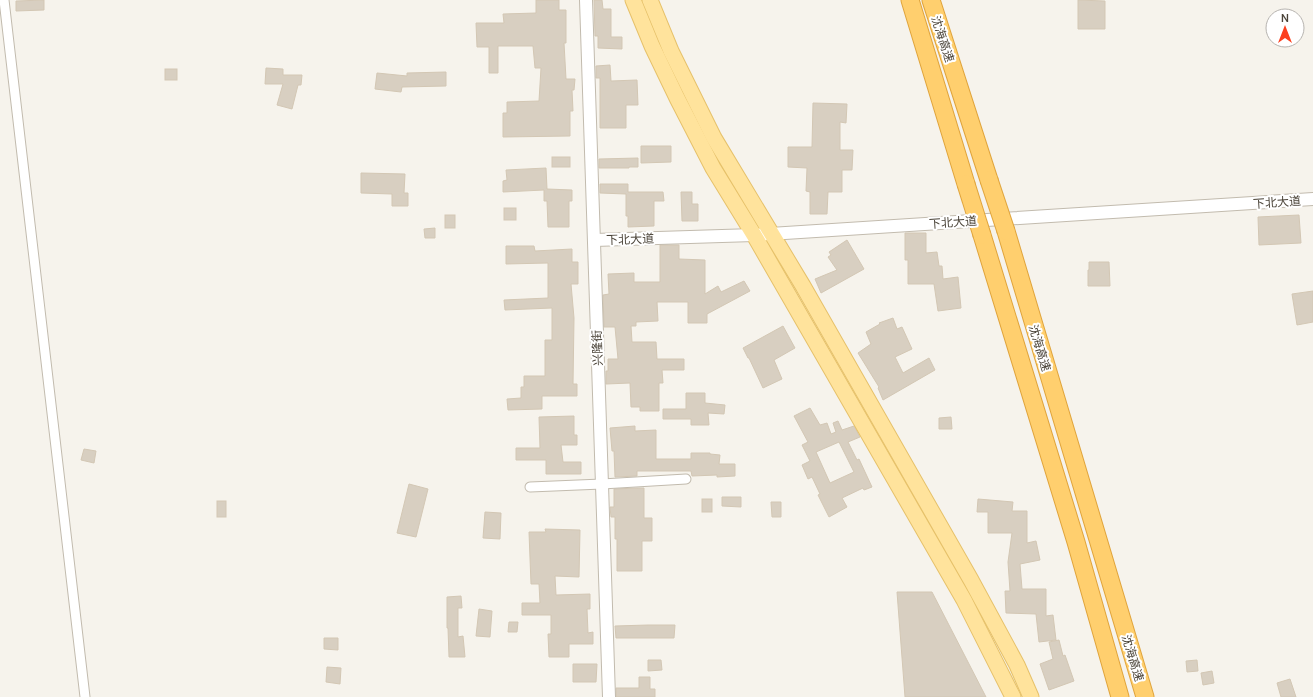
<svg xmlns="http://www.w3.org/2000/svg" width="1313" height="697" viewBox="0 0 1313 697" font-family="Manrope,'Noto Sans SC',sans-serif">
	<rect width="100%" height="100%" fill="#f6f3ec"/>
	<g fill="#d8cfc1" stroke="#d3c7b4" fill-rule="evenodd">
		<polygon points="44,0 44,10 16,11 16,1"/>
		<polygon points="536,0 559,0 559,10 566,10 566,43 564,43 566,79 575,79 574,90 572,90 573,111 570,111 570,136 503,137 503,113 507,113 507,102 539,101 541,68 535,68 533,46 498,46 498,73 489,73 489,47 477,47 476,23 504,23 503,14 536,13"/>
		<polygon points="594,0 602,0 603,9 611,9 611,37 622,37 622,49 598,48 598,36 595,36"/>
		<polygon points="1078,0 1105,1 1105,29 1078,29"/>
		<polygon points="610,65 611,81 637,80 638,105 626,105 626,128 600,128 600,78 596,78 596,66"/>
		<polygon points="266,68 283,69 283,75 302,75 301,85 298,85 292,109 277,105 283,84 265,84"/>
		<rect x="165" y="69" width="12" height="11"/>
		<polygon points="446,72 446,86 402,87 401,92 375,89 377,73 407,76 407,73"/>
		<polygon points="813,103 847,104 846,123 840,122 840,150 853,150 852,170 842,170 842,192 828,192 827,214 810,214 810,192 806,191 807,168 788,167 788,147 812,147"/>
		<polygon points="641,146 671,146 671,162 641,163"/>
		<rect x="552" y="157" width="18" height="10"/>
		<polygon points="638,158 638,167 629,167 629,168 599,168 599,159"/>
		<polygon points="546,168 547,189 572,190 572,201 569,201 569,227 548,227 547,201 544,201 544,190 503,192 503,181 507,180 506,170"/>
		<polygon points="361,173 405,174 404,193 408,193 408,206 392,206 392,194 361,193"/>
		<polygon points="600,184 628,184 628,192 663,192 664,201 654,201 654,226 628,227 628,216 626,216 626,194 600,193"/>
		<polygon points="681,192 692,192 692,204 698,204 698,221 682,221"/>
		<rect x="504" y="208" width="12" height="12"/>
		<rect x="445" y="215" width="10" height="13"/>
		<polygon points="1299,215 1301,243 1259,245 1258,217"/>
		<polygon points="435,228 435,238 425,238 424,229"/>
		<polygon points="905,233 926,233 926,253 937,252 939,266 942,266 943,279 958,277 961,308 938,311 934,284 908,284 908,260 905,260"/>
		<polygon points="847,240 864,269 821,293 815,279 837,270 828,257 831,255 829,252"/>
		<polygon points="660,245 679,245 679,259 705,260 705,294 718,286 721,292 744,281 750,291 707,314 707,323 688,323 688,302 657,302 658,321 636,322 636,326 631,326 632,342 656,342 657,359 684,359 684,370 662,370 663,383 659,383 659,411 640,411 640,407 631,407 630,383 606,384 606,371 608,371 608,359 618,359 615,327 604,327 603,295 609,294 608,274 634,273 634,282 660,282"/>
		<polygon points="506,246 534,246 535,251 572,249 572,262 578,262 578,284 571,284 574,318 573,384 577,384 577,396 542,396 542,409 508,410 507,399 521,398 521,387 524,387 524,376 545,376 545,340 552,340 552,308 505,310 504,300 548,298 548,263 506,264"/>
		<polygon points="1089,262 1109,262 1110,286 1088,286 1088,270 1089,270"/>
		<polygon points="1313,291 1313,322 1297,325 1292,294"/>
		<polygon points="893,318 897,329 902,327 912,349 895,357 903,373 929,358 935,370 883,400 878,388 879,387 858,353 871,344 866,332 880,324 879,323"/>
		<polygon points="783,326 795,348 774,360 782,379 763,388 749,358 748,358 743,348"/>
		<polygon points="686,393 705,393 705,403 725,405 724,414 708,413 709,425 691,425 691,419 663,419 663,409 686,409"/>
		<path d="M810,408l10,17 7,-2 4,11 5,-2 -3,-9 5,-2 4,9 12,-4 6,11 -12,5 9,18 2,-1 13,28 -8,3 -1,-2 -21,10 5,9 -18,10 -11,-22 2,-1 -8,-17 -4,2 -6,-14 8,-4 -8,-16 6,-3 -14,-26zM839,442l15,30 -24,11 -14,-31z"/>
		<polygon points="574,416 574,435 577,435 577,445 561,445 563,462 581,462 581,474 546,474 546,460 516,460 516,448 540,448 539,417"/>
		<polygon points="951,417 952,429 939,429 939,418"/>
		<polygon points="635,426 635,431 656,430 656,459 691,459 691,453 710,453 710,454 720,455 719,464 735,464 735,476 717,477 717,475 692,476 691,471 637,471 637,476 615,477 614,451 612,451 610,428"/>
		<polygon points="84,449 96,451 94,463 81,460"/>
		<polygon points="409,484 428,489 416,537 397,533"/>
		<polygon points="638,488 644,488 644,518 652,518 652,541 642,541 642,571 617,571 617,539 615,539 615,517 611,517 610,507 614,507 614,489"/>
		<polygon points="722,497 741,497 741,507 722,506"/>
		<rect x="702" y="499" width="10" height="13"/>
		<polygon points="978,499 1013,502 1012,511 1027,511 1027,543 1036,541 1040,560 1020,564 1022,589 1046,589 1046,616 1053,615 1056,640 1039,642 1036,614 1006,613 1005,591 1010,591 1008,562 1012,533 988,533 988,512 977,512"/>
		<rect x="217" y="501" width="9" height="16"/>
		<polygon points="771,502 781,502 781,517 772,517"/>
		<polygon points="485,512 501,513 500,539 483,538"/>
		<polygon points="545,529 580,530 579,577 555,576 556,595 590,594 590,609 587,609 588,633 593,632 593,644 569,644 569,657 549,657 548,634 551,634 551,615 522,615 522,603 540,603 539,584 531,584 529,532 546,532"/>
		<polygon points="897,592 932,592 986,697 905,697"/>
		<polygon points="461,596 462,608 458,608 458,637 463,636 465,657 449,657 448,628 447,628 447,597"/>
		<polygon points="479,609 492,611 490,637 476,636"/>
		<polygon points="509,622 518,622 517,632 508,632"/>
		<polygon points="648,625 675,625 674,638 616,638 615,626"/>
		<polygon points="324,638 338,638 338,650 324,649"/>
		<polygon points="1059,640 1063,656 1065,655 1074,681 1049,690 1040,664 1053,659 1049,642"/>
		<polygon points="648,660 661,660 662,670 648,671"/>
		<polygon points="1197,660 1198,671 1187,672 1186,661"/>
		<polygon points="573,664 597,664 596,682 573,682"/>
		<polygon points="327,667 341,668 340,684 326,682"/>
		<polygon points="1212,671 1214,683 1203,685 1201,673"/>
		<polygon points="639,677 650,677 650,689 655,689 655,697 616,697 616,688 639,688"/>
		<polygon points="1290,679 1296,697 1281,697 1277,683"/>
	</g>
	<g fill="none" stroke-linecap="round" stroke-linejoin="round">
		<defs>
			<g id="minor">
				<polyline points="4,0 85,697"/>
				<polyline points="530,487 602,484 686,479"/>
			</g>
			<g id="tertiary">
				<polyline points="586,0 609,697"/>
				<polyline points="594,240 754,235 1313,199"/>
			</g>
			<g id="primary">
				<polyline points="633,0 652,46 677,98 713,168 754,235 964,600 1013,697"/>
				<polyline points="650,0 671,51 714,138 803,286 971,580 1017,665 1031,697"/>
			</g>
			<g id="motorway">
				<polyline points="910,0 966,184"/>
				<polyline points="931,0 989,180"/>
				<polyline points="1006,231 1145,697"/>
				<polyline points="982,235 1076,542 1120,697"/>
			</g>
		</defs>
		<use href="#minor" stroke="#c2bbae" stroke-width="11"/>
		<use href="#tertiary" stroke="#c2bbae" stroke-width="14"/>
		<use href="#primary" stroke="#e6c16a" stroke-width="17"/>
		<use href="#motorway" stroke="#e0a43c" stroke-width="19"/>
		<use href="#minor" stroke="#fff" stroke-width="9"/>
		<use href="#tertiary" stroke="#fff" stroke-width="12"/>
		<use href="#primary" stroke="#ffe39c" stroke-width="15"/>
		<use href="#motorway" stroke="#ffcf6e" stroke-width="17"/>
		<defs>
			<g id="motorway-bridge">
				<polyline points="989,180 1006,231"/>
				<polyline points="966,184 982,235"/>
			</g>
		</defs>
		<use href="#motorway-bridge" stroke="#e0a43c" stroke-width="19" stroke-linecap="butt"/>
		<use href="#motorway-bridge" stroke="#ffcf6e" stroke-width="17"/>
	</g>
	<g text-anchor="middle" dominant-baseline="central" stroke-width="4" stroke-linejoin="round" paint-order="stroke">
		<g font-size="12" fill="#4b4439" stroke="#fff">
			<text transform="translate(943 39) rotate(72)">沈海高速</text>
			<text transform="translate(1277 202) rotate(-4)">下北大道</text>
			<text transform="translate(953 222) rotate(-4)">下北大道</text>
			<text transform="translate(630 239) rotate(-2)">下北大道</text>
			<text transform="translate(597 348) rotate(-92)">兴隆街</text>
			<text transform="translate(1040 348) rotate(73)">沈海高速</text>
			<text transform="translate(1133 658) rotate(73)">沈海高速</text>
		</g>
	</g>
	<g transform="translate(1285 28)"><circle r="19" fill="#ffffff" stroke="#b7b4b0"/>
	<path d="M0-3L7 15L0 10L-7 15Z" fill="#fc3f1d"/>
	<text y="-6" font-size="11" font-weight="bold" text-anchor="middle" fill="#4b4439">N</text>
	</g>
</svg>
